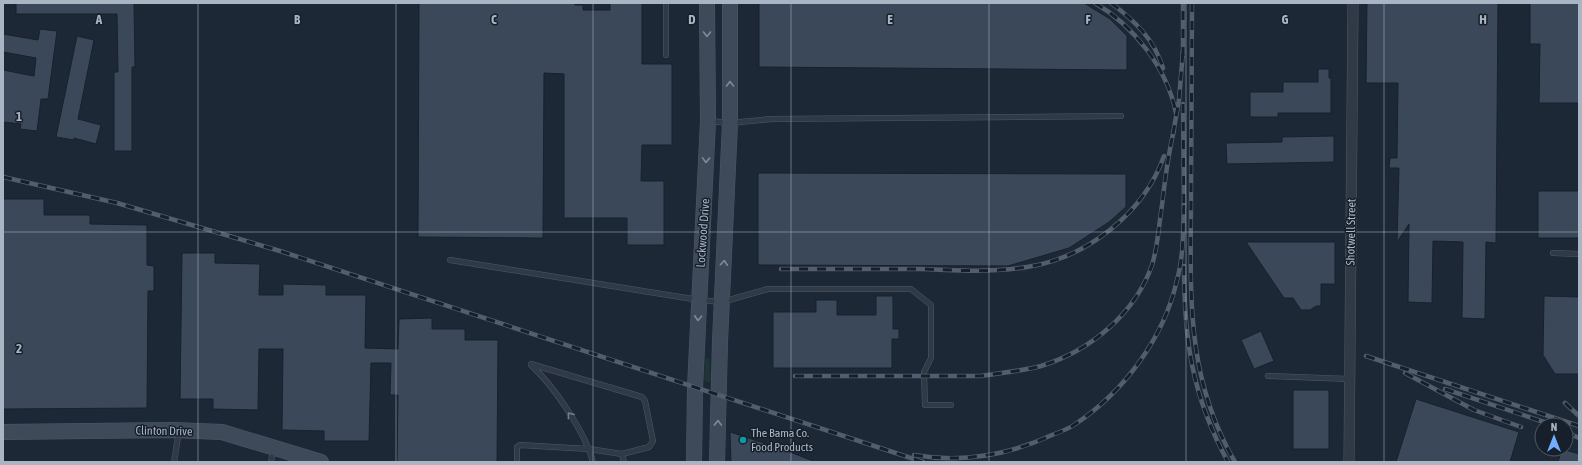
<svg xmlns="http://www.w3.org/2000/svg" width="1582" height="465" viewBox="0 0 1582 465" font-family="'Asap Condensed',sans-serif">
	<rect width="100%" height="100%" fill="#1d2836"/>
	<polygon fill="#1f3537" points="707,358 709,359 711,380 709,383 704,380 705,360"/>
	<g fill="#3b4859" stroke="#18212c">
		<polygon points="16,3 134,3 135,67 132,67 132,151 114,151 114,72 118,72 117,14 16,14"/>
		<polygon points="419,3 575,3 575,5 583,5 583,10 610,10 610,3 642,3 642,64 672,64 672,145 642,145 641,181 664,181 664,245 627,245 627,218 564,218 564,74 544,73 543,238 418,237"/>
		<polygon points="759,3 1084,3 1110,19 1127,36 1127,70 759,67"/>
		<polygon points="1367,3 1498,3 1496,243 1486,242 1485,319 1462,318 1463,242 1433,241 1432,303 1408,302 1409,224 1397,242 1399,168 1389,168 1390,158 1397,158 1398,83 1366,83"/>
		<polygon points="1530,3 1579,3 1579,103 1539,103 1540,44 1530,44"/>
		<polygon points="40,29 57,31 48,99 41,99 37,131 20,129 21,124 3,122 3,70 34,76 36,58 3,52 3,34 38,40"/>
		<polygon points="77,36 94,40 78,119 101,125 96,144 74,138 74,140 56,137"/>
		<polygon points="1318,69 1329,69 1329,78 1331,78 1331,113 1278,113 1278,117 1250,117 1250,92 1283,92 1283,82 1318,82"/>
		<polygon points="1334,136 1334,162 1227,164 1226,143 1282,142 1282,137"/>
		<polygon points="758,173 1126,174 1126,207 1109,222 1069,248 1008,266 758,265"/>
		<rect x="1538" y="191" width="41" height="47"/>
		<polygon points="3,199 44,199 44,215 90,215 90,224 147,225 147,265 154,266 154,291 148,291 147,408 3,409"/>
		<polygon points="1246,242 1335,242 1335,284 1321,284 1321,306 1316,306 1310,310 1301,310 1293,298 1284,298"/>
		<polygon points="182,253 215,253 215,263 260,264 259,295 283,295 283,284 326,285 326,295 366,295 365,348 398,349 399,319 432,318 432,329 465,329 465,340 498,340 497,462 397,462 398,395 390,395 391,363 371,363 369,441 324,441 324,431 282,430 283,349 259,349 258,410 213,409 213,399 180,399"/>
		<polygon points="876,296 893,296 893,329 899,329 899,339 892,339 892,368 773,368 773,312 816,312 816,300 837,300 837,315 876,315"/>
		<polygon points="1544,296 1579,297 1579,374 1555,374 1543,355"/>
		<polygon points="1261,331 1274,361 1254,369 1241,340"/>
		<rect x="1293" y="390" width="36" height="59"/>
		<polygon points="1416,399 1519,432 1510,462 1396,462"/>
		<polygon points="730,432 779,448 816,462 731,462"/>
		<polygon points="1562,449 1579,454 1579,462 1558,462"/>
	</g>
	<g fill="none" stroke-linecap="round" stroke-linejoin="round">
		<defs>
			<g id="lane">
				<polyline points="666,3 666,55"/>
				<polyline points="709,121 730,123 771,119 1121,116"/>
				<polyline points="1553,253 1579,254"/>
				<polyline points="450,260 699,300 722,302 768,289 911,289 931,305 931,358 924,372 925,405 951,405"/>
				<polyline points="531,364 642,397 645,401 653,441 649,447 622,454 624,462"/>
				<path d="M531,365c23,21 54,67 62,97"/>
				<polyline points="1268,376 1349,379"/>
				<polyline points="174,462 179,431"/>
				<polyline points="271,462 273,450"/>
				<polyline points="517,462 517,447 520,445 589,449 622,454"/>
			</g>
			<polyline id="street" points="1349,462 1353,3"/>
			<g id="secondary">
				<polyline points="3,432 173,430 222,432 321,462"/>
				<polyline points="694,462 695,388 708,121 707,3"/>
				<polyline points="717,462 720,341 730,123 730,3"/>
			</g>
		</defs>
		<use href="#lane" stroke="#4e5865" stroke-width="6"/>
		<use href="#street" stroke="#4e5865" stroke-width="11"/>
		<use href="#secondary" stroke="#4e5865" stroke-width="16"/>
		<use href="#lane" stroke="#303a46" stroke-width="5"/>
		<use href="#street" stroke="#303a46" stroke-width="10"/>
		<use href="#secondary" stroke="#3e495a" stroke-width="15"/>
		<defs>
			<g id="rail">
				<path d="M1095,3c39,23 72,65 81,110"/>
				<path d="M1111,3c24,18 43,36 52,65"/>
				<path d="M1192,3c0,64 -1,127 -1,191 0,97 -7,180 44,268"/>
				<polyline points="1183,56 1183,3"/>
				<polyline points="1183,104 1184,208"/>
				<polyline points="1173,134 1179,100 1183,51"/>
				<polyline points="3,177 117,203 280,251 923,462"/>
				<path d="M1184,266c0,74 8,130 44,196"/>
				<path d="M781,269c47,0 93,0 140,0 35,1 71,4 106,-2 60,-9 117,-54 137,-111"/>
				<polyline points="1366,356 1579,426"/>
				<polyline points="1405,373 1474,410 1521,427"/>
				<path d="M795,376h186c20,-3 41,-5 60,-10 49,-15 94,-52 111,-101 6,-19 7,-41 10,-60 3,-26 6,-50 12,-75"/>
				<polyline points="1445,389 1553,425"/>
				<polyline points="1565,403 1579,416"/>
				<polyline points="1566,432 1579,438"/>
				<path d="M914,455c48,8 95,0 138,-20 8,-3 16,-6 22,-10 50,-33 90,-87 103,-145 7,-25 6,-52 7,-78"/>
			</g>
		</defs>
		<use href="#rail" stroke="#525e6e" stroke-width="4.5"/>
		<use href="#rail" stroke="#161f2a" stroke-width="3" stroke-dasharray="9" stroke-linecap="butt"/>
	</g>
	<defs><path id="oneway-chevron" d="M-2-3.5L2.5 0L-2 3.5" fill="none" stroke-width="1.6" stroke-linecap="round" stroke-linejoin="round"/></defs>
	<g stroke="#7f8a9a">
		<use href="#oneway-chevron" transform="translate(707 34) rotate(90)"/>
		<use href="#oneway-chevron" transform="translate(730 84) rotate(-90)"/>
		<use href="#oneway-chevron" transform="translate(706 160) rotate(92)"/>
		<use href="#oneway-chevron" transform="translate(724 263) rotate(-86)"/>
		<use href="#oneway-chevron" transform="translate(698 318) rotate(93)"/>
		<use href="#oneway-chevron" transform="translate(718 423) rotate(-88)"/>
	</g>
	<use stroke="#737e8b" href="#oneway-chevron" transform="translate(570 415) rotate(-126)"/>
	<path fill="none" stroke="#aab5c4" stroke-width="1" stroke-opacity="0.55" d="M198,3v459M396,3v459M593,3v459M791,3v459M989,3v459M1186,3v459M1384,3v459M3,232h1576"/>
	<circle fill="#0f9aa8" stroke="#161f2a" stroke-width="1.5" cx="743" cy="440" r="4"/>
	<g text-anchor="middle" dominant-baseline="central" stroke-width="3" stroke-linejoin="round" paint-order="stroke">
		<g font-size="12" fill="#aab5c4" stroke="#161f2a">
			<text transform="translate(1351 232) rotate(-89)">Shotwell Street</text>
			<text transform="translate(703 233) rotate(-86)">Lockwood Drive</text>
			<text transform="translate(164 431) rotate(1)">Clinton Drive</text>
		</g>
		<g font-size="12" fill="#aab5c4" stroke="#161f2a" text-anchor="start">
			<text x="751" y="433">The Bama Co.<tspan x="751" dy="14">Food Products</tspan></text>
		</g>
	</g>
	<g font-size="13" text-anchor="middle" font-weight="bold" fill="#aab5c4" stroke="#161f2a" stroke-width="3" stroke-linejoin="round" paint-order="stroke">
		<text x="99" y="24">A</text>
		<text x="297" y="24">B</text>
		<text x="494" y="24">C</text>
		<text x="692" y="24">D</text>
		<text x="890" y="24">E</text>
		<text x="1088" y="24">F</text>
		<text x="1285" y="24">G</text>
		<text x="1483" y="24">H</text>
		<text x="19" y="121">1</text>
		<text x="19" y="353">2</text>
	</g>
	<rect width="1582" height="465" fill="none" stroke="#aab5c4" stroke-width="8"/>
	<g transform="translate(1554 437)"><circle r="19" fill="#161f2a" stroke="#515b68"/>
	<path d="M0-3L7 15L0 10L-7 15Z" fill="#74adfe"/>
	<text y="-6" font-size="11" font-weight="bold" text-anchor="middle" fill="#aab5c4">N</text>
	</g>
</svg>
